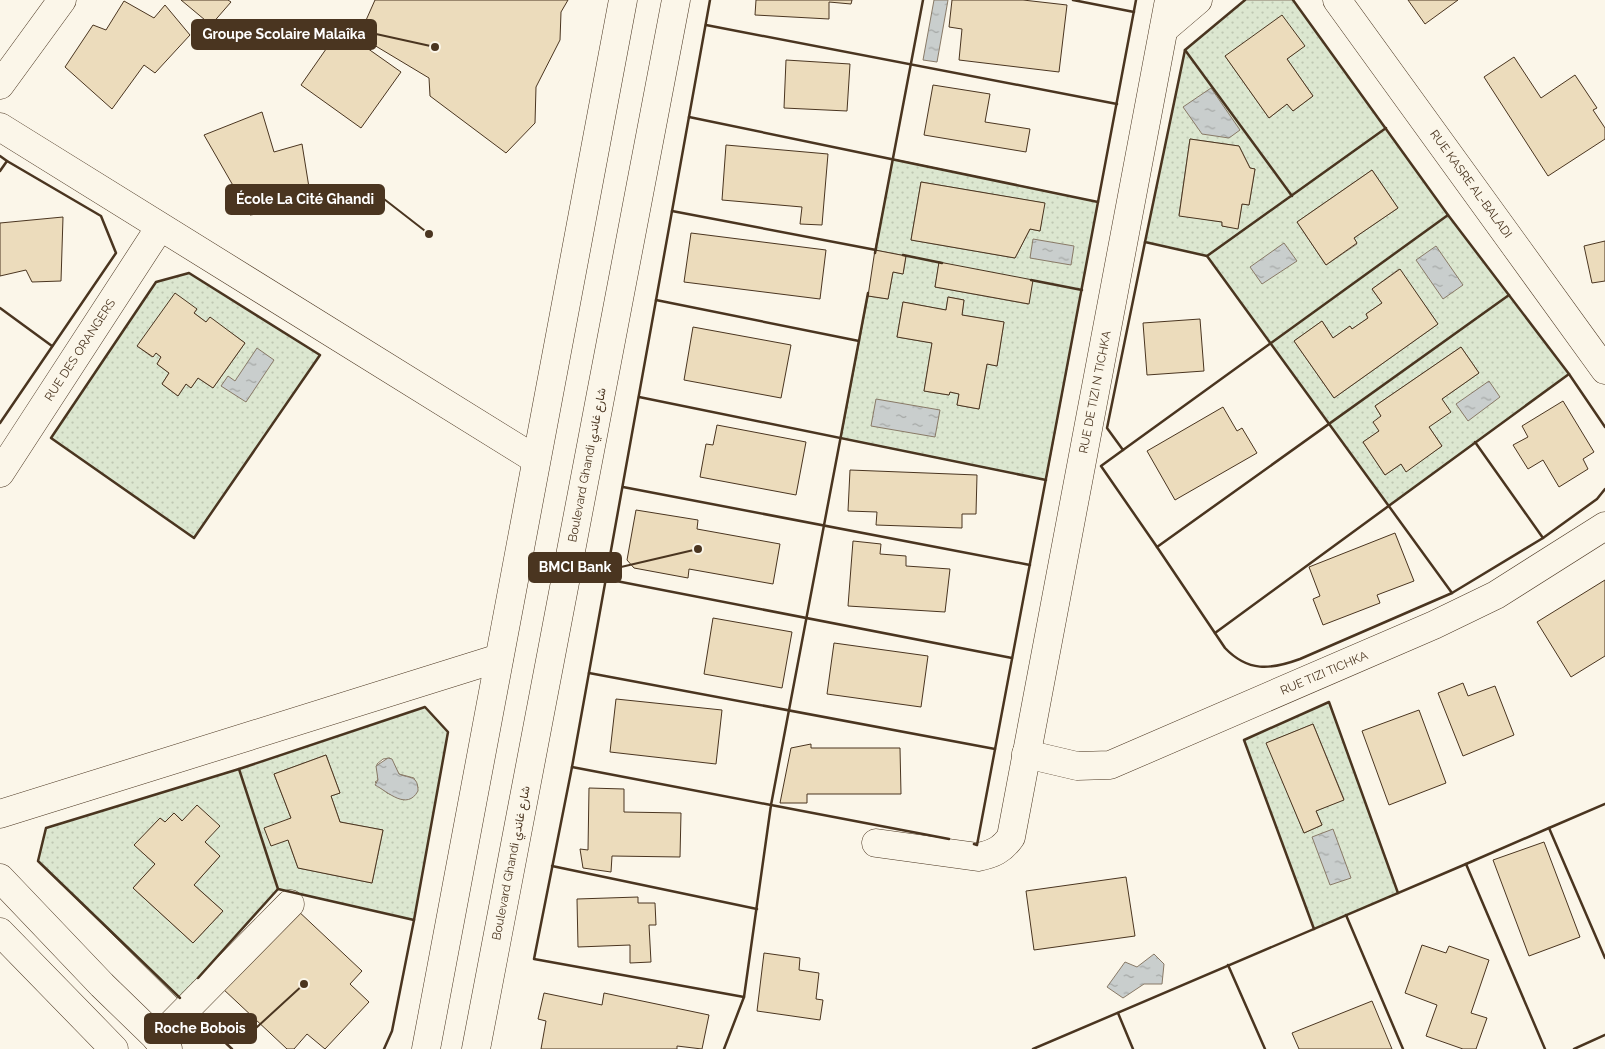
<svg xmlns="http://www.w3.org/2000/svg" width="1605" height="1049" viewBox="0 0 1605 1049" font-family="Raleway,Vazirmatn,sans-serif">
	<defs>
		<pattern id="garden-dots" width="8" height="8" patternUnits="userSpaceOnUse" patternTransform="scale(1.25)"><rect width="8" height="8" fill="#dce7d0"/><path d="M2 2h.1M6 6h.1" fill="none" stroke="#bec7b2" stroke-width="1.8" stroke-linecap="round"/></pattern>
		<pattern id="water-ripples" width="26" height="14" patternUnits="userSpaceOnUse" patternTransform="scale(1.25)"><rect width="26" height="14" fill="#c9cecd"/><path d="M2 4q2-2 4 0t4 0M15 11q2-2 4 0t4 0" fill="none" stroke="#a5a8a6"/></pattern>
	</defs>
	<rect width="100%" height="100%" fill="#fbf6e9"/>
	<g fill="url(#garden-dots)" stroke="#887966" fill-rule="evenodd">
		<path d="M1245,0h48l155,215 121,159 -180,132 -182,-250 -62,-14 40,-192zM1304,46l-17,13 26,37 -20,15 -6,-7 -18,14 -44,-62zM1190,139l49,7 11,22 5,1 -6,36 -7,-1 -4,24 -16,-2v-4l-43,-7zM1372,170l26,38 -44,30 3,6 -31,21 -29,-43zM1399,269l39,55 -104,74 -40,-57 28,-20 11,17 17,-12 2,3 16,-11 -2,-4 16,-11 -10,-14zM1461,347l18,26 -37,26 -13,28 13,19 -36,25 -5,-7 -16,11 -22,-33 16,-11 2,-15 -6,-10z"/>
		<path d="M893,159l205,43 -52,278 -205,-42 27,-142 20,3 5,-27 10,2 3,-18 -31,-6zM921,182l123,21 -4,28 -10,-2 -15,29 -104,-18zM939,263l89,41 -93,-17zM948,297l16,3 -2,15 42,7 -7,44 -10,-2 -8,45 -22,-4 2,-11 -9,-2 -1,3 -25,-4 8,-48 -35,-6 6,-35 43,8z"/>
		<path d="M189,273l131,82 -126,183 -143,-100 105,-156zM197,309l-3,4 12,9 4,-4 35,25 -32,45 -15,-10 -7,10 -5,-4 -8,12 -16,-12 7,-11 -12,-9 4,-7 -5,-4 -4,4 -15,-11z"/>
		<path d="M1329,702l69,191 -84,36 -70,-189zM1313,724l31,75 -28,12 6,14 -18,8 -37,-90z"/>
		<path d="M425,707l23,25 -34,188 -136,-31 -99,111 -141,-139 8,-33 193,-59zM326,755l14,38 -9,3 9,26 43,8 -11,53 -74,-15 -10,-28 3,-22 -17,-44zM390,758l9,16 15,4 4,10 -14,12 -17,-7 -12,-11 3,-2 -1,-16 6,-5zM174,813l46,43 -26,29 29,26 -30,32 -60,-55 22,-24 -20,-19 25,-27 5,4z"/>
	</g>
	<g fill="url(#water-ripples)" stroke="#887966">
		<polygon points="934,0 948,0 937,62 923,60"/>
		<polygon points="1211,88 1240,130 1229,138 1202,134 1183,107"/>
		<polygon points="1033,239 1074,246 1071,265 1030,258"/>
		<polygon points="1284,243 1297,261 1262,284 1250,267"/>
		<polygon points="1436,246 1463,285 1443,299 1416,260"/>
		<polygon points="257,348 274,360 246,402 221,386 228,376 235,381"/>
		<polygon points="1489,381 1500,397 1468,421 1456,404"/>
		<polygon points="876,399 940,410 935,437 871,426"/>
		<path d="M388,758l4,1 7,15c11,5 19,1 19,17 -11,20 -30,1 -43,-6l3,-5 -2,-14z"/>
		<polygon points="1333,829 1351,878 1330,885 1312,837"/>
		<polygon points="1154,954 1164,964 1162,984 1144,984 1123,998 1107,987 1125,962 1137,967"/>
	</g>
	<g fill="#ecdcbc" stroke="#4a3520">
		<polygon points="181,0 228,0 231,2 211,25"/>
		<polygon points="375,0 568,0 561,12 560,40 536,87 535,123 506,153 430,96 429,78 359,36"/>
		<polygon points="756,0 852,0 851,4 829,2 829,19 755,15"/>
		<polygon points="952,0 1023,0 1067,5 1059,72 959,60 962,29 949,27"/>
		<polygon points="1408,0 1458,0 1425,24"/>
		<polygon points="124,1 154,18 165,5 190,35 155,73 144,65 112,109 65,67 93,25 106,30"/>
		<polygon points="1282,15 1305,46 1287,59 1313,96 1293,111 1287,104 1269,118 1225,56"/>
		<polygon points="340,29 401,72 361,128 301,85"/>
		<polygon points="1514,57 1541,98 1575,75 1597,108 1593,110 1605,128 1605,139 1548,176 1484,77"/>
		<polygon points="786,60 850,64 847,111 784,108"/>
		<polygon points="933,85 990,94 985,122 1030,129 1026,152 924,135"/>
		<polygon points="262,112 274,152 302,144 312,206 250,215 204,135"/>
		<polygon points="1190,139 1239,146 1250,168 1255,169 1249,205 1242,204 1238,229 1222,226 1222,222 1179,216"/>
		<polygon points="726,145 828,154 822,225 800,224 802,207 722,200"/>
		<polygon points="1372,170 1398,208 1354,238 1357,243 1326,265 1297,222"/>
		<polygon points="921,182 1045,203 1040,231 1030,229 1015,258 911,240"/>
		<polygon points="63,217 61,281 32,282 26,270 0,276 0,223"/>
		<polygon points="691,233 826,250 820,299 684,282"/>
		<polygon points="1605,241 1605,281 1592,283 1584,246"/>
		<polygon points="875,250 906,256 903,274 893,272 888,299 868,296"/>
		<polygon points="939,262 1033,280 1029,304 935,287"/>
		<polygon points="1400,269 1438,324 1334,398 1294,341 1322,321 1333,338 1350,326 1352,329 1368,318 1366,314 1382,303 1372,289"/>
		<polygon points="175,293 197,309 194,313 206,322 210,317 245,343 213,388 198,378 191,388 186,384 178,396 162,384 169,373 157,364 161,357 156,353 153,357 137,346"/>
		<polygon points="948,297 964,300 962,315 1004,322 997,366 987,364 979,409 957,405 959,394 950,392 949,395 924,391 932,343 897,337 903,302 946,310"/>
		<polygon points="1200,319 1204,371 1147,375 1143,323"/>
		<polygon points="693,327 791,345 781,398 684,380"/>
		<polygon points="1461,347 1479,373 1442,399 1451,412 1429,427 1442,446 1406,472 1401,464 1385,475 1363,442 1379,431 1373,422 1381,416 1375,406"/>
		<polygon points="1563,401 1594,452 1583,459 1588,469 1559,487 1543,460 1528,469 1513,445 1528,437 1522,426"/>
		<polygon points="1223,407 1237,431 1242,428 1257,453 1175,500 1147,451"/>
		<polygon points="717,425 806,442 796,495 700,477 706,444 713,445"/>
		<polygon points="850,470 977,475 976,514 962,514 962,528 876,525 877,512 848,511"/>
		<polygon points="636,510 698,520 697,529 780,544 773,584 689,569 688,578 634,568 627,560"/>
		<polygon points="1395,533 1414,581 1377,595 1380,603 1323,625 1313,599 1320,596 1309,567"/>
		<polygon points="853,541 881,544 880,554 906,556 906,566 950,569 945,612 848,606"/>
		<polygon points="1605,580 1605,656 1571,677 1537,622"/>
		<polygon points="713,618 792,632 782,688 704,674"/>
		<polygon points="834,643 928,656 921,707 827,694"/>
		<polygon points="1463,683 1468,696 1495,686 1514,735 1463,756 1438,693"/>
		<polygon points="616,699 722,710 716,764 610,752"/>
		<polygon points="1419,710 1446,783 1389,805 1362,731"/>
		<polygon points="1313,724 1344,800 1316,811 1322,825 1304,833 1266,743"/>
		<polygon points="811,744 811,748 900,748 901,794 807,794 807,803 780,803 791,748"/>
		<polygon points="326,755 340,793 331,796 340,822 383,830 372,883 298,868 288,840 271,846 264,828 291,818 274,774"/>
		<polygon points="589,788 624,789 624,812 681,813 680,857 612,856 611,872 583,868 580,849 588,850"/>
		<polygon points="197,805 220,826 205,842 220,856 194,885 223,911 193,943 133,888 155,864 134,845 160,818 165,822 174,813 182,821"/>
		<polygon points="1544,842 1580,937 1529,956 1493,860"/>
		<polygon points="1126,877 1135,936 1034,950 1026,891"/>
		<polygon points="638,897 638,903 655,903 656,925 649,925 651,962 630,963 630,945 578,947 577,899"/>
		<polygon points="296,909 362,971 350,984 369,1002 325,1049 307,1034 294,1049 287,1049 222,988"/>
		<polygon points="1422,945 1446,953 1449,946 1489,960 1471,1013 1487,1018 1476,1049 1463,1049 1426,1036 1437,1005 1405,993"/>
		<polygon points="764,953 800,958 799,970 819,973 816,999 823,1000 820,1020 757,1011"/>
		<polygon points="544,993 602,1005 604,993 709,1015 702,1049 677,1046 677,1049 541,1049 546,1021 538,1019"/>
		<polygon points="1372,1001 1392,1049 1299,1049 1292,1033"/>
	</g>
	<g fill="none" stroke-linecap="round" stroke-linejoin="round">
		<defs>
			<g id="minor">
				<polyline points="1337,0 1605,370"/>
				<polyline points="1164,29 1198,0"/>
				<polyline points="0,85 62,0"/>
				<polyline points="0,127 535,459"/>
				<polyline points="0,473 160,227"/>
				<polyline points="1026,754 1077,766 1110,765 1434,625 1496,595 1605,526"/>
				<polyline points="0,814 499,658"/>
				<path d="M876,843l102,14c15,-3 24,-7 33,-20l158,-837"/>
				<polyline points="157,1039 290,904"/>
			</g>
			<g id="major">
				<polyline points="0,878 102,985 168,1049"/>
				<polyline points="0,932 114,1049"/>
				<polyline points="426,1049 623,0"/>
				<polyline points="476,1049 676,0"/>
			</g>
		</defs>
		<use href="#minor" stroke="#4a3520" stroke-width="29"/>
		<use href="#major" stroke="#4a3520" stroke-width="29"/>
		<use href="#minor" stroke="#fbf6e9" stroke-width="28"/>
		<use href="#major" stroke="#fbf6e9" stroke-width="28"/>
		<g stroke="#4a3520" stroke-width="2.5">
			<polyline points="710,0 572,767 771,805 744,997 724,1049"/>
			<polyline points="1073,0 1134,12"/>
			<polyline points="1245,0 1185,50 1145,242 1207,256 1452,593"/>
			<polyline points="706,25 1117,104"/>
			<polyline points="1185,50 1292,196"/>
			<polyline points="689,117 1098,202"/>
			<polyline points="0,156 7,161"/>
			<polyline points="0,171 7,161 101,216 116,253 0,423"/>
			<polyline points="672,211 876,250"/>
			<polyline points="1145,242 1107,428 1123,450 1448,215 1293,0"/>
			<polyline points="875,253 923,0"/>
			<polyline points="903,255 942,263"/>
			<polyline points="1207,256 1386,128"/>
			<polygon points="189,273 320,355 194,538 51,438 156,282"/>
			<polyline points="1031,280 1082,290"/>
			<polyline points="868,293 771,805 949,839"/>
			<polyline points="656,300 859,341"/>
			<polyline points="0,308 52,346"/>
			<polyline points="1569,374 1605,427"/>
			<polyline points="639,397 1046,480"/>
			<polyline points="1475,442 1543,538 1597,499 1605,489"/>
			<polyline points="1123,450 1101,466 1157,547 1509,295"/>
			<polyline points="623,487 1030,565"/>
			<path d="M1157,547l68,101c23,24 45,22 75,11l152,-66 91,-55"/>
			<polyline points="606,579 1012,658"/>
			<polyline points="1215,633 1569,374 1448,215"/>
			<polyline points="589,673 995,749"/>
			<polygon points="425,707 448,732 414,920 278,889 239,769"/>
			<polyline points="572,767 534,959 744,997"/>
			<polyline points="1549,828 1605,804"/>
			<polyline points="974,844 977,845 1136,0"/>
			<polyline points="1466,864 1549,828 1605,958"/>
			<polyline points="552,866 757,909"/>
			<polyline points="1346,915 1403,1049"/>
			<polyline points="1314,929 1244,740 1329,702 1398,893"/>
			<polyline points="1228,965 1265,1049"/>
			<polyline points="198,978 278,889"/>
			<polyline points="180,998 38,861 46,828 239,769"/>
			<polyline points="1118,1013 1133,1049"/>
			<polyline points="196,1015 232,1049"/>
			<polyline points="384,1049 392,1031 414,920"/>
			<polyline points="1033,1049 1466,864 1545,1049"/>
			<polyline points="1574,1049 1605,1035"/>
		</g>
	</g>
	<g text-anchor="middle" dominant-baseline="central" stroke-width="4" stroke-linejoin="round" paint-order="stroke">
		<g font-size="12" fill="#4a3520" stroke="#fbf6e9">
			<text transform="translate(1471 184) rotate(54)">RUE KASRE AL-BALADI</text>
			<text transform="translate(80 350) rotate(-57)">RUE DES ORANGERS</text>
			<text transform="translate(1095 392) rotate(-79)">RUE DE TIZI N TICHKA</text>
			<text transform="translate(587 465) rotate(-79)">Boulevard Ghandi شارع غاندي</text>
			<text transform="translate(1324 673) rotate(-23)">RUE TIZI TICHKA</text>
			<text transform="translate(511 863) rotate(-79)">Boulevard Ghandi شارع غاندي</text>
		</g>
	</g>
	<path fill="none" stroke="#4a3520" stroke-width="2" d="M435 47L376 34M429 234L384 199M698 549L621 567M304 984L256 1028"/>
	<g fill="#4a3520" stroke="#fbf6e9" stroke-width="2">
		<circle cx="435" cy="47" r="5"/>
		<circle cx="429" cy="234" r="5"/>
		<circle cx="698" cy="549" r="5"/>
		<circle cx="304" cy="984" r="5"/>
	</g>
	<g fill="#4a3520" stroke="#4a3520" stroke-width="2">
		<rect x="192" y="20" width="184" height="29" rx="5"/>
		<rect x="226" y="185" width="158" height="29" rx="5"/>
		<rect x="529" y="553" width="92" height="29" rx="5"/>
		<rect x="145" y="1014" width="111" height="29" rx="5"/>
	</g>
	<g font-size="14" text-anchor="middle" font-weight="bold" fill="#fff">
		<text x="284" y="39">Groupe Scolaire Malaîka</text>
		<text x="305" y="204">École La Cité Ghandi</text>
		<text x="575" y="572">BMCI Bank</text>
		<text x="200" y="1033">Roche Bobois</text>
	</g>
</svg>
